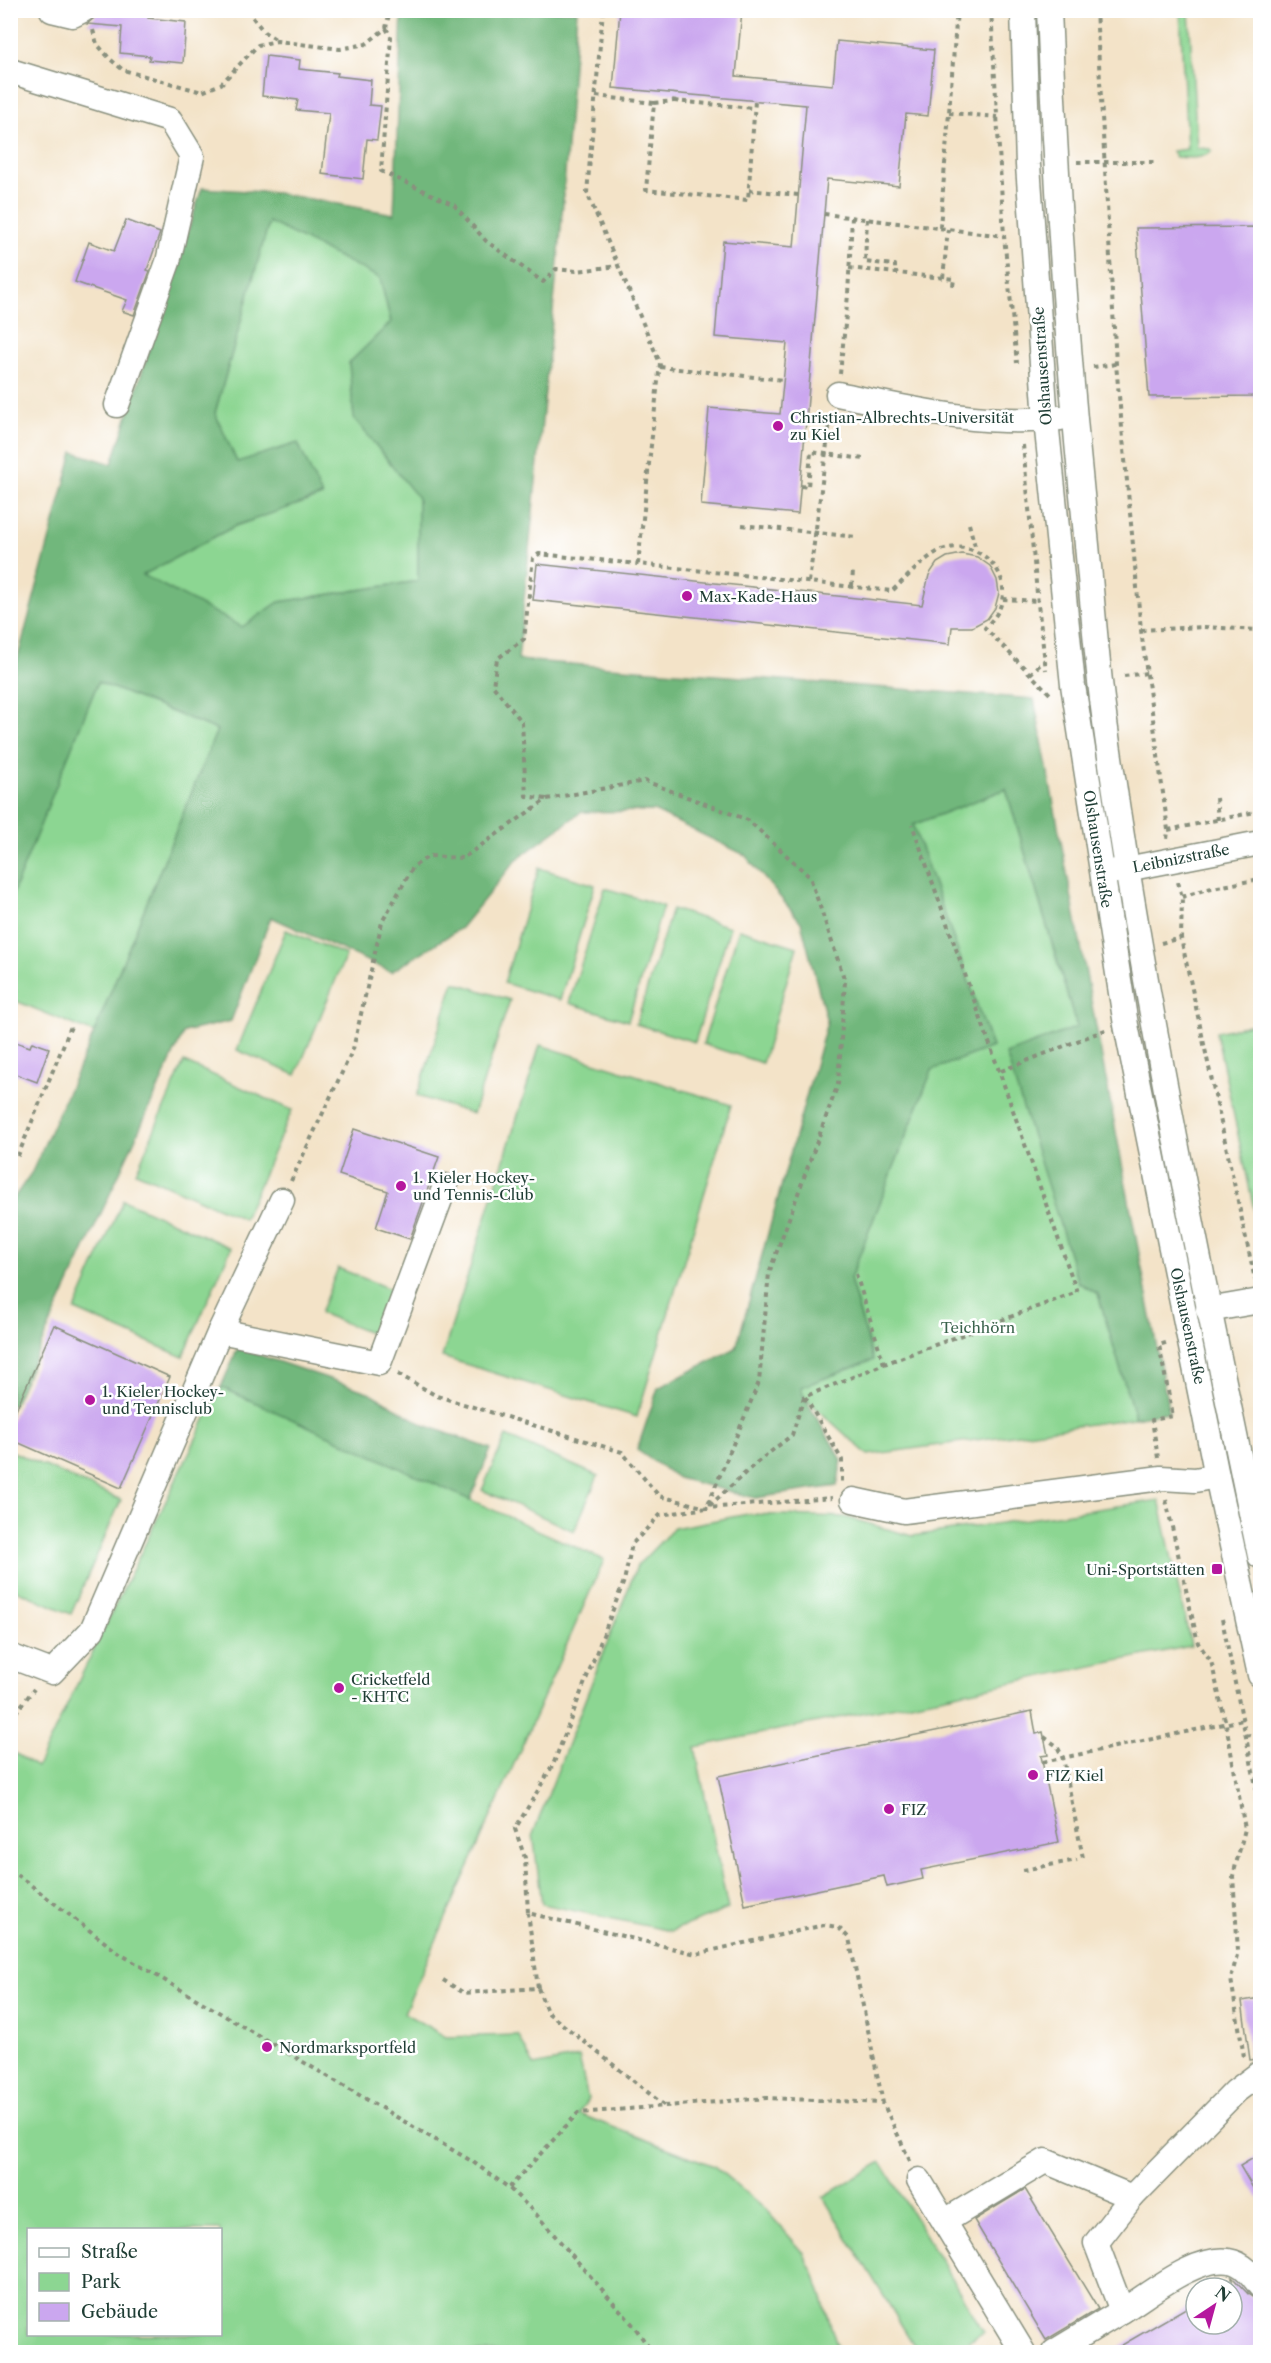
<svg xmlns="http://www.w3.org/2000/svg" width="1271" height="2363" viewBox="0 0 1271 2363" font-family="'Libre Caslon Text',serif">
	<rect width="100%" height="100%" fill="#fff"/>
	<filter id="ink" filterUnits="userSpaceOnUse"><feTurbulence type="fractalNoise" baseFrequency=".0167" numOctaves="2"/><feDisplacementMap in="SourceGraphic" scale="12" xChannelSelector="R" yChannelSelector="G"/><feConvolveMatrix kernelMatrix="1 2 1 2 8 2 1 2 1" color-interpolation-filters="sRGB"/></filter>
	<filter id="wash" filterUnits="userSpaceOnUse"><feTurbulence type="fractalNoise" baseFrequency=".008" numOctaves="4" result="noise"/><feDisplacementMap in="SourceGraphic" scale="24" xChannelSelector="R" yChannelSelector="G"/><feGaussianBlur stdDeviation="1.35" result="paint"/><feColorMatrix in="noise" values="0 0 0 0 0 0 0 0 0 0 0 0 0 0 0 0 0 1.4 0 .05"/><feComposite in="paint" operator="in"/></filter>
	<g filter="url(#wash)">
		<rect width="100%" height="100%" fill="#f3e3c8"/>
		<g fill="#8cd692" stroke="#568a63" stroke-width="1.5" fill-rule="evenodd">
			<path d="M1180,11h9l8,137 14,1 1,2c-11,9 -23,7 -36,6l-4,-6 15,-2z"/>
			<polygon points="269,221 380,278 391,323 349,363 354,418 418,497 418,581 279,602 242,627 142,575 235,526 322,496 237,462 215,413"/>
			<polygon points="98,682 217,730 94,1033 11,999 10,898"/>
			<polygon points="1006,789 1077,1028 1007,1054 1078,1282 1098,1294 1135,1418 868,1455 804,1397 801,1387 873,1360 850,1279 932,1070 992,1047 912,824"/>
			<polygon points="539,868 595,885 560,1000 504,983"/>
			<polygon points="605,888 663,906 628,1021 569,1003"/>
			<polygon points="672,909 730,927 695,1042 636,1024"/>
			<polygon points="739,929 797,947 762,1063 703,1044"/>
			<polygon points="286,930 346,955 296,1075 237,1050"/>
			<polygon points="454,982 510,1000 473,1114 417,1096"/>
			<polygon points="1254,1024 1260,1051 1260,1237 1216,1032"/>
			<polygon points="540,1045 731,1105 637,1417 442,1357"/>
			<polygon points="184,1062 292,1110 244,1219 136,1172"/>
			<polygon points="123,1200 231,1248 183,1357 75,1310"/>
			<polygon points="338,1268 395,1291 377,1336 320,1313"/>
			<path d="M221,1387l383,173 -200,453 42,24 72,-2 16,31 45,-9 9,42 -9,15 135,52 52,44 37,42 11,21 25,79h-828l-1,-602 27,17zM28,2230h192v104h-192z"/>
			<polygon points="506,1436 598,1476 574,1531 482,1490"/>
			<polygon points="11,1451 121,1500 71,1614 11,1588"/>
			<polygon points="1159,1500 1191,1646 695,1747 728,1909 671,1931 542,1904 533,1834 637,1566 674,1528 748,1514 845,1517 912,1536"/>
			<polygon points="881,2162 984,2332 950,2352 918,2352 823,2197"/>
		</g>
		<g fill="#71b77c" stroke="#487a58" stroke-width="1.5" fill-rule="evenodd">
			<path d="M402,11h175l-17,231 -42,418 516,39 135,713 -34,6 -37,-124 -20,-12 -72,-228 71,-27 -71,-238 -93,36 79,222 -60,23 -82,209 23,81 -72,27 3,10 38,63 -5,26 -82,12 -77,-20 -41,-28 21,-62 78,-40 91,-326 -26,-100 -56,-67 -91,-44 -73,1 -65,48 -55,68 -70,44 -120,-55 -40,104 -47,11 -171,374 -3,-1 1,-203 21,-30 62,-139 123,-303 -119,-48 -87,216v-215l62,-231 39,12 90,-276 75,5 117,21zM269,222l111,56 11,44 -42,41 5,55 64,80v83l-139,21 -37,25 -99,-52 92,-49 87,-30 -24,-53 -61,19 -22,-49z"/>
			<polygon points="238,1348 371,1393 424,1425 491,1449 470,1500 221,1387"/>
		</g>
		<g id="blocks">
			<g fill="#cba7ef">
				<polygon points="97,10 149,10 148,18 186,22 183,63 149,60 150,56 120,53 122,27 87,24 94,18"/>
				<polygon points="620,10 742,10 736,76 833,85 837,41 934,50 928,116 906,114 899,186 827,179 798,514 701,505 709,408 780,414 787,343 715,337 723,241 794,247 806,105 613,88"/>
				<polygon points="266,56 300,60 299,69 338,73 337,76 371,80 369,105 381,106 377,140 367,139 363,179 322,174 329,113 296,110 298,100 262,96"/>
				<polygon points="126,220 160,233 147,270 150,271 134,315 122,311 127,300 75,282 89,242 114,251"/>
				<polygon points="1260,227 1260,396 1149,397 1136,228"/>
				<polygon points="962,554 977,557 990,566 997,580 999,593 995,608 987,619 972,627 952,627 950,644 533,600 537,564 922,605 929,575 937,563 947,557"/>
				<polygon points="10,1040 30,1047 32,1042 49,1048 37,1082 10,1072"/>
				<polygon points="354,1129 439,1157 410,1239 376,1228 388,1191 339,1175"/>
				<polygon points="54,1325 170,1377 121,1488 10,1439 10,1423"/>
				<polygon points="1032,1711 1036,1734 1043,1732 1048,1755 1041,1756 1059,1842 921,1870 923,1879 887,1887 884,1876 745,1905 718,1776"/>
				<polygon points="1260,1998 1260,2059 1250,2060 1242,2001"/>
				<polygon points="1260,2154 1260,2200 1240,2166"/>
				<polygon points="1025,2189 1098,2309 1046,2340 974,2220"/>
				<polygon points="1232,2277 1249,2295 1257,2300 1260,2306 1260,2345 1247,2352 1110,2352 1196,2302 1196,2324 1232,2324"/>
			</g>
		</g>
	</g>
	<g filter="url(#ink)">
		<use href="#blocks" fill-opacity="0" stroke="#89907e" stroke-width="1.5"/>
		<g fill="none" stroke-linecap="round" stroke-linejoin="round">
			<defs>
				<g id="minor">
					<polyline points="52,10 73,15 83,10"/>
					<polyline points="1023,10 1028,165 1046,420 1073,685 1126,1025 1217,1476 1260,1675"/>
					<path d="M1049,10c7,176 19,350 37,525 6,60 10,120 18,180 39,282 98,562 156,841"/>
					<polyline points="10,71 170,120 192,156 168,262 117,405"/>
					<path d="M838,394c72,15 148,33 222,24"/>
					<polyline points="1111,872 1260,843"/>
					<polyline points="1208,1310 1260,1301"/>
					<polyline points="220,1331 282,1200"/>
					<polyline points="853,1500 904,1511 1161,1478 1195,1480 1217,1476"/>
					<polyline points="10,1656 52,1672 92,1630 220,1331 379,1363 445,1186"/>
					<polyline points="919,2180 1023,2352"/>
					<polyline points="945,2221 1045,2161 1132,2197"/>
					<path d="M1122,2311c28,-17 73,-55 107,-50 14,2 23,14 31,25"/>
					<polyline points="1054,2352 1122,2311 1096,2243 1132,2197 1236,2091 1260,2073"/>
				</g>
			</defs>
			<use href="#minor" stroke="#89907e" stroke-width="27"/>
			<g stroke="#89907e" stroke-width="4" stroke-dasharray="4.5 4.5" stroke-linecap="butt">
				<polyline points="247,10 264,32 277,40"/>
				<path d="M603,10l-16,183 73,170 -22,201 254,27c11,-10 34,-34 47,-40 32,-14 71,14 63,49 -2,12 -9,19 -17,28l65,66"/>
				<polyline points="991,10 1004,236 1017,363"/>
				<polyline points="1096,10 1116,364 1141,630 1168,830 1167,840"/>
				<polyline points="386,28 391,37 381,171 454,205 486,241 543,282 556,269 576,271 619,266"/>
				<polyline points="93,30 97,44 110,59 123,70 202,92 221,84 258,45 277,41 340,49 366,44 386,28 390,10"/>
				<polyline points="596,96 654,103 646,190 748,200 755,101"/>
				<polyline points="674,101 754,108"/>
				<polyline points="654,103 674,101 675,93"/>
				<polyline points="949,113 998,117"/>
				<polyline points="1077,162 1157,162"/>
				<polyline points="749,190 798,195"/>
				<polyline points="824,214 1004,236"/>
				<polyline points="867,219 865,262 895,265 895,273"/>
				<polyline points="940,228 957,10"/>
				<polyline points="849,268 954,279 953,286"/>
				<polyline points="943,278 948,229"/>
				<polyline points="660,367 783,380"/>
				<polyline points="1093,367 1116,364"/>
				<polyline points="840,374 848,295 852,217"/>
				<polyline points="1023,445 1038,604 1046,670"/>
				<polyline points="801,486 808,487 811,452 864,459"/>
				<polyline points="969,524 976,550"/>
				<polyline points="742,525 857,537"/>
				<polyline points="809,582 831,413"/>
				<polyline points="852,586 853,570"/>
				<polyline points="1003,599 1037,601"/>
				<polyline points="1260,615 1260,617"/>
				<polyline points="1141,630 1203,627 1260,630"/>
				<polyline points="1030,674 1045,660"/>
				<polyline points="1124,676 1147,673"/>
				<polyline points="1216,798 1218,820"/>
				<polyline points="546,799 526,796 522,722 493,686 497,659 524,639 533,558 539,554 638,564"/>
				<polyline points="1168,830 1260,811"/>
				<polyline points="1178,882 1182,897 1181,938 1255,1280"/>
				<polyline points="1182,897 1207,889 1260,879"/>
				<polyline points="1161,943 1181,938"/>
				<polyline points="1001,1071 1105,1030"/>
				<polyline points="10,1159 17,1158 72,1024"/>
				<polyline points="291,1181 353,1049 382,922 413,867 429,856 463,858 547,799 645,781 748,820 810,877 845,981 838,1084 769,1273 759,1382 708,1504"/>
				<polyline points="856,1274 884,1364"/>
				<polyline points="398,1374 437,1396 622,1452 659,1496 707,1508 832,1498"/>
				<polyline points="805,1397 842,1460 842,1482"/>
				<polyline points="1158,1458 1152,1420 1173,1416 1159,1345 1169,1342"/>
				<polyline points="1166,1500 1198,1643 1211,1661 1226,1724 1245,1829 1233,1876 1238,1951 1231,1979 1244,2057"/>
				<polyline points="1222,1619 1260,1806"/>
				<polyline points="10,1720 34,1689"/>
				<polyline points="1246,1736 1260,1733"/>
				<polyline points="1044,1737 1057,1746 1063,1758 1083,1858"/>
				<polyline points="1043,1762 1243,1720"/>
				<polyline points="10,1869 120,1954 473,2162 509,2188 535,2213 634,2326 652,2352"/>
				<polyline points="1023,1870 1077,1860"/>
				<polyline points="443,1980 464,1993 538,1988 528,1913"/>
				<polyline points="538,1988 547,2012 665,2106"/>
				<polyline points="910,2161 883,2103 849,1938 838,1927 824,1925 696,1954 528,1913 525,1858 515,1829 553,1765 624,1581 632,1544 660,1515 707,1508 755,1464 792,1435 804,1397 884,1364 1077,1292 912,824"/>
				<polyline points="509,2188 578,2113 767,2098 883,2103"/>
			</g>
			<use href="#minor" stroke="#fff" stroke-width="24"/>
		</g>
	</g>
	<g fill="#b5179e" stroke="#fff" stroke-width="2">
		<circle cx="778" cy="426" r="6"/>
		<circle cx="687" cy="596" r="6"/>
		<circle cx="401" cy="1186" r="6"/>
		<circle cx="90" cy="1400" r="6"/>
		<rect x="1211" y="1563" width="12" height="12" rx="3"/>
		<circle cx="339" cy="1688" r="6"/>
		<circle cx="1033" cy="1775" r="6"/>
		<circle cx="889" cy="1809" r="6"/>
		<circle cx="267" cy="2047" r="6"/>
	</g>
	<g text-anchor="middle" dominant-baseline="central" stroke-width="5" stroke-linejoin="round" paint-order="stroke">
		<g font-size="15" fill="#1f3d34" stroke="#fff">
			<text transform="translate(1042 366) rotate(-94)">Olshausenstraße</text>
			<text transform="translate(1098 849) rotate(81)">Olshausenstraße</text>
			<text transform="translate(1181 858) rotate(-11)">Leibnizstraße</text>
			<text transform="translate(1188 1326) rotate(78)">Olshausenstraße</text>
		</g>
		<g font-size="15" fill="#1f3d34" stroke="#fff" text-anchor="start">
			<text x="790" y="417">Christian-Albrechts-Universität<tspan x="790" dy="17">zu Kiel</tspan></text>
			<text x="699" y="596">Max-Kade-Haus</text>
			<text x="413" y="1177">1. Kieler Hockey-<tspan x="413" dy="17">und Tennis-Club</tspan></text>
			<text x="102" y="1391">1. Kieler Hockey-<tspan x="102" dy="17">und Tennisclub</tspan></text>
			<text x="1205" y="1569" text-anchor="end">Uni-Sportstätten</text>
			<text x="351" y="1679">Cricketfeld<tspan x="351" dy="17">- KHTC</tspan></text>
			<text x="1045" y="1775">FIZ Kiel</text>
			<text x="901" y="1809">FIZ</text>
			<text x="279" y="2047">Nordmarksportfeld</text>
		</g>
		<g font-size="15" fill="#3a634c" stroke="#fff">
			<text x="978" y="1327">Teichhörn</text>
		</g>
	</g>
	<rect width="1271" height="2363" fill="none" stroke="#fff" stroke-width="36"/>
	<rect x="27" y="2228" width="195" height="108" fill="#ffffff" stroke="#a5b1ae" stroke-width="1.5"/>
	<rect x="39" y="2248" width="30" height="9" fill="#ffffff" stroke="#a5b1ae" stroke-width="1.5"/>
	<text x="81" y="2258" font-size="18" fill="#1f3d34">Straße</text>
	<rect x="39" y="2273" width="30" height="18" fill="#8cd692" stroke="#a5b1ae" stroke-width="1.5"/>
	<text x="81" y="2288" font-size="18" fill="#1f3d34">Park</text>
	<rect x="39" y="2303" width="30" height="18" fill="#cba7ef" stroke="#a5b1ae" stroke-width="1.5"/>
	<text x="81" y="2318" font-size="18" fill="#1f3d34">Gebäude</text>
	<g transform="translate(1214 2306) rotate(36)"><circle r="28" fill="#ffffff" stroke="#a5b1ae" stroke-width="1.5"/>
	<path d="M0-4.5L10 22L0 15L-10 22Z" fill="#b5179e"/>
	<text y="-9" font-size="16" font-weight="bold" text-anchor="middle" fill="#1f3d34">N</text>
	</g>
</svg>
